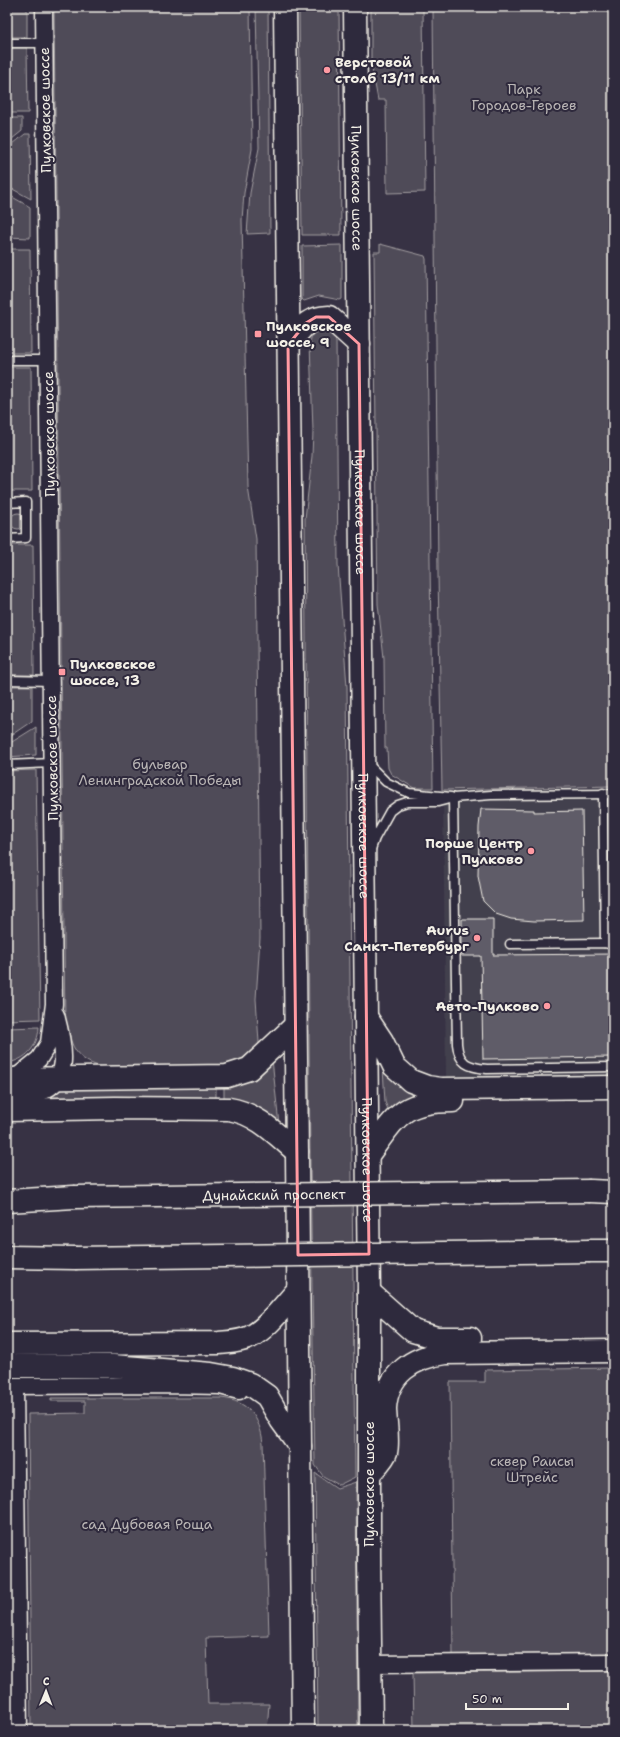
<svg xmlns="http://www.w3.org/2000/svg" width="620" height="1737" viewBox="0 0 620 1737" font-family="'Shantell Sans',sans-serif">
	<rect width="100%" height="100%" fill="#373244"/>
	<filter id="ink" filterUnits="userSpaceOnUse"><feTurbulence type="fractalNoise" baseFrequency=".025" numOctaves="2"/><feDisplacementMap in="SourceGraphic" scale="8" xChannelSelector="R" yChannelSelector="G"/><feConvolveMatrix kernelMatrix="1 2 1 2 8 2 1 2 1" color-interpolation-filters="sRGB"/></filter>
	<g filter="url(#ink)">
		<g fill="#433f4e">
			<polygon points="609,787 611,934 613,934 613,1075 446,1077 443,790"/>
			<polygon points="7,1415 8,1415 12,1730 7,1730"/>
		</g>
		<g fill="#504b59" stroke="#a29ea0">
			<rect x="7" y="7" width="20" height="30"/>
			<path d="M54,7h196l2,142 -8,44 -2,27 6,267 8,52 4,399 -4,61 3,43v4c-10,9 -18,14 -31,19l-126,2c-20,-5 -31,-16 -33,-37l-4,-1z"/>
			<polygon points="256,7 268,7 270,233 247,234 250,193 259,148"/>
			<polygon points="299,7 339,7 341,235 302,235"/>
			<polygon points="371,7 423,7 425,192 387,193 386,100 378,100 371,63"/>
			<polygon points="433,7 613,7 613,786 442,790 438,574"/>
			<polygon points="7,48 27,48 28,113 7,113"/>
			<polygon points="7,118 22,118 22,131 7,143"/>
			<polygon points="25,134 30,134 31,199 7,186 7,149"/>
			<polygon points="7,194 30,207 30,238 7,237"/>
			<polygon points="380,244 425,256 426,259 433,788 414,788 391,774 388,768 387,748 385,748 384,658 378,604 374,252 380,252"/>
			<polygon points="342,245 342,299 340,300 319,296 304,301 302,299 302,246"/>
			<polygon points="7,249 30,249 31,353 7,353"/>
			<path d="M320,328c7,-1 13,4 16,10l2,227 9,122 8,790 -16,8 -16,-9 -8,-11 -5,-300 -5,-646 7,-63 1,-25 -3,-88c1,-8 4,-11 10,-15z"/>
			<polygon points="7,367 31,367 32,491 7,491"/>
			<circle cx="18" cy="521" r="8"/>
			<polygon points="7,545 33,545 34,675 7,675"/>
			<polygon points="7,686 32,686 32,721 7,738"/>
			<polygon points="36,727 36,755 7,757 7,745"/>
			<polygon points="36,770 40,1019 7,1020 7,771"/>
			<path d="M39,1027c-1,20 -13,33 -32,36v-35z"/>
			<polygon points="272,1059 279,1125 224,1100 224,1082"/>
			<polygon points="383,1068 426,1093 389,1112 385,1102"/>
			<polygon points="216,1082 216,1100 46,1102 58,1085"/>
			<polygon points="613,1368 613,1654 453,1656 450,1382 485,1382 485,1370"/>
			<path d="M51,1398h170c27,3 39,19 42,45l6,193 -63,2 2,66h61l-2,26h-236l-3,-316 57,-1v-12h-34z"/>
			<polygon points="315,1473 337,1488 356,1482 358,1730 318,1730"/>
			<polygon points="7,1621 9,1627 11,1730 7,1730"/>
			<polygon points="613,1671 613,1730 414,1730 413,1673"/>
		</g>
		<g fill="#5f5c67" stroke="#f4f1e8">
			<polygon points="481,809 534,810 534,812 582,811 584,920 534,921 511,919 496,914 483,901 478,876 479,827"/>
			<polygon points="462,919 493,919 493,955 613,954 613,1057 483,1059 481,956 462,956"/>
		</g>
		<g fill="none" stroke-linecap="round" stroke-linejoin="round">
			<defs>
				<g id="lane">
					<polyline points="7,43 45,43"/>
					<polyline points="7,360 48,360"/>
					<polyline points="7,503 26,502 26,538 7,539"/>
					<polyline points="7,680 51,681"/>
					<polyline points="367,763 386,782 409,793 451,797"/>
					<polyline points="7,765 52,763"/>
					<polyline points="603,793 605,943"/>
					<path d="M453,798l4,246c2,20 11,23 30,25l126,-2"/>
					<polyline points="371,849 375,838 390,811 398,805 407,802 438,802 453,798 491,795 613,794"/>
					<polyline points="510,944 605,943 613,945"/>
				</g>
				<g id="street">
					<polyline points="14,1079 39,1059 49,1043 54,1004 44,7"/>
					<path d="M7,1094c8,0 17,1 25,0 42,-7 32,-49 24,-79"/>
					<polyline points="7,1386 172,1385 220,1386 239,1391"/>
					<polyline points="15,1386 19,1730"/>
					<polyline points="370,1664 613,1662"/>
				</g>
				<g id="secondary">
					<polyline points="366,1017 382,1041 394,1066 411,1081 427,1087 441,1089 613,1087"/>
					<polyline points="7,1079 227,1076 249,1069 295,1026"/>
					<path d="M7,1110l108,-2 114,1c27,4 47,25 68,43"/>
					<path d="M368,1155c29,-39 33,-54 85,-54"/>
					<polyline points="590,1191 613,1192"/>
					<polyline points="7,1201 74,1197"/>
					<polyline points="590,1251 613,1251"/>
					<polyline points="7,1257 75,1258"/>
					<polyline points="369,1292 413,1331 437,1338 470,1338"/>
					<path d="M7,1344l212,-1c10,-1 21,-1 31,-6 17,-8 35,-33 48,-47"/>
					<polyline points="7,1366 113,1366 211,1374 233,1378 250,1384 267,1396 281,1420 300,1446"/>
					<path d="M369,1474c5,-6 15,-15 17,-22 3,-11 -1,-32 -1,-44 2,-34 28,-51 60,-55l168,-2"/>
				</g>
				<g id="primary">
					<polyline points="285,7 303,1730"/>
					<path id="s1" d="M355,7l14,1285v263l2,175"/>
					<path d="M288,345c14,-17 17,-27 41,-28l30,27"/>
				</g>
			</defs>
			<use href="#lane" stroke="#f4f1e8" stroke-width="11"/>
			<use href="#street" stroke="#f4f1e8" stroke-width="19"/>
			<use href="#secondary" stroke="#f4f1e8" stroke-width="25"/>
			<use href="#primary" stroke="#f4f1e8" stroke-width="25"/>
			<use href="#lane" stroke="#2f2a3d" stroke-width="8"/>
			<use href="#street" stroke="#2f2a3d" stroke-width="16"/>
			<use href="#secondary" stroke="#2f2a3d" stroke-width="22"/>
			<use href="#primary" stroke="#2f2a3d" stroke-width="22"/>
			<defs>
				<g id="secondary-bridge">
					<path id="s2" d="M74,1197l516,-6"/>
					<polyline points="75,1258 590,1251"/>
				</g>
			</defs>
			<use href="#secondary-bridge" stroke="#f4f1e8" stroke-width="25" stroke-linecap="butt"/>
			<use href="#secondary-bridge" stroke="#2f2a3d" stroke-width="22"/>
		</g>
	</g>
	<path fill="none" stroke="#ff9aa2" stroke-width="3" stroke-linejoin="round" d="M316,317h13l30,27 10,910 -71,1 -10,-910 18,-22z"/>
	<g fill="#ff9aa2" stroke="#2f2a3d" stroke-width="1.5">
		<circle cx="327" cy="70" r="4"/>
		<rect x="254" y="330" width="8" height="8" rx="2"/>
		<rect x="58" y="668" width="8" height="8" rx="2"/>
		<circle cx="531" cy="851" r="4"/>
		<circle cx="477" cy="938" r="4"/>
		<circle cx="547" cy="1006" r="4"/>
	</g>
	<g text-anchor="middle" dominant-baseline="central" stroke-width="4" stroke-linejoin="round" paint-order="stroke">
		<g font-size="14" font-weight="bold" fill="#f4f1e8" stroke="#2f2a3d" text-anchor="start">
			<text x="335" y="62">Верстовой<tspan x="335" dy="16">столб 13/11 км</tspan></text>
			<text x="266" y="326">Пулковское<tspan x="266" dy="16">шоссе, 9</tspan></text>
			<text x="70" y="664">Пулковское<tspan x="70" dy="16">шоссе, 13</tspan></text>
			<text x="523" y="843" text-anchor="end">Порше Центр<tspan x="523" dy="16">Пулково</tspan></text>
			<text x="469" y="930" text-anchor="end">Aurus<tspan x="469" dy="16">Санкт-Петербург</tspan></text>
			<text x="539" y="1006" text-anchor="end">Авто-Пулково</text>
		</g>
		<g font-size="14" fill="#bbb7b6" stroke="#2f2a3d">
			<text x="524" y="89">Парк<tspan x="524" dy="16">Городов-Героев</tspan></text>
			<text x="160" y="764">бульвар<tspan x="160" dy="16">Ленинградской Победы</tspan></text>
			<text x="532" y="1461">сквер Раисы<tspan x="532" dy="16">Штрейс</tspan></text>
			<text x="147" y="1524">сад Дубовая Роща</text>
		</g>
		<g font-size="14" fill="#f4f1e8" stroke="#2f2a3d">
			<text transform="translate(45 110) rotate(-91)">Пулковское шоссе</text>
			<text stroke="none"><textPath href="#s1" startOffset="181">Пулковское шоссе</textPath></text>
			<text transform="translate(49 434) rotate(-91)">Пулковское шоссе</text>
			<text stroke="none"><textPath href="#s1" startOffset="505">Пулковское шоссе</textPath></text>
			<text transform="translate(52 758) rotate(-91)">Пулковское шоссе</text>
			<text stroke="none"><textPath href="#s1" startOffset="829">Пулковское шоссе</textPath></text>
			<text stroke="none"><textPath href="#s1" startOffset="1153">Пулковское шоссе</textPath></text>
			<text stroke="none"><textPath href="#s2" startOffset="200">Дунайский проспект</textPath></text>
			<text transform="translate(369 1484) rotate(-90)">Пулковское шоссе</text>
		</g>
	</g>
	<rect width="620" height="1737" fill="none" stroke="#2f2a3d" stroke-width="24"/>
	<rect x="12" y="12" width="596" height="1713" fill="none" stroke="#f4f1e8" stroke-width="1.5" filter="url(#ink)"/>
	<g transform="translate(46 1691) rotate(1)" stroke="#2f2a3d" stroke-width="3" paint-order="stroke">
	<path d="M0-3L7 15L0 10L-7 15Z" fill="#f4f1e8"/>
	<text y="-6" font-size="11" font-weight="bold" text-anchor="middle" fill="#f4f1e8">С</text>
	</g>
	<path d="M466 1703v6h102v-6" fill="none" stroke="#f4f1e8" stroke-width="2"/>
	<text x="472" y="1703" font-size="12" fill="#f4f1e8" stroke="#2f2a3d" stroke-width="3" paint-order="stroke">50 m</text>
</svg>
